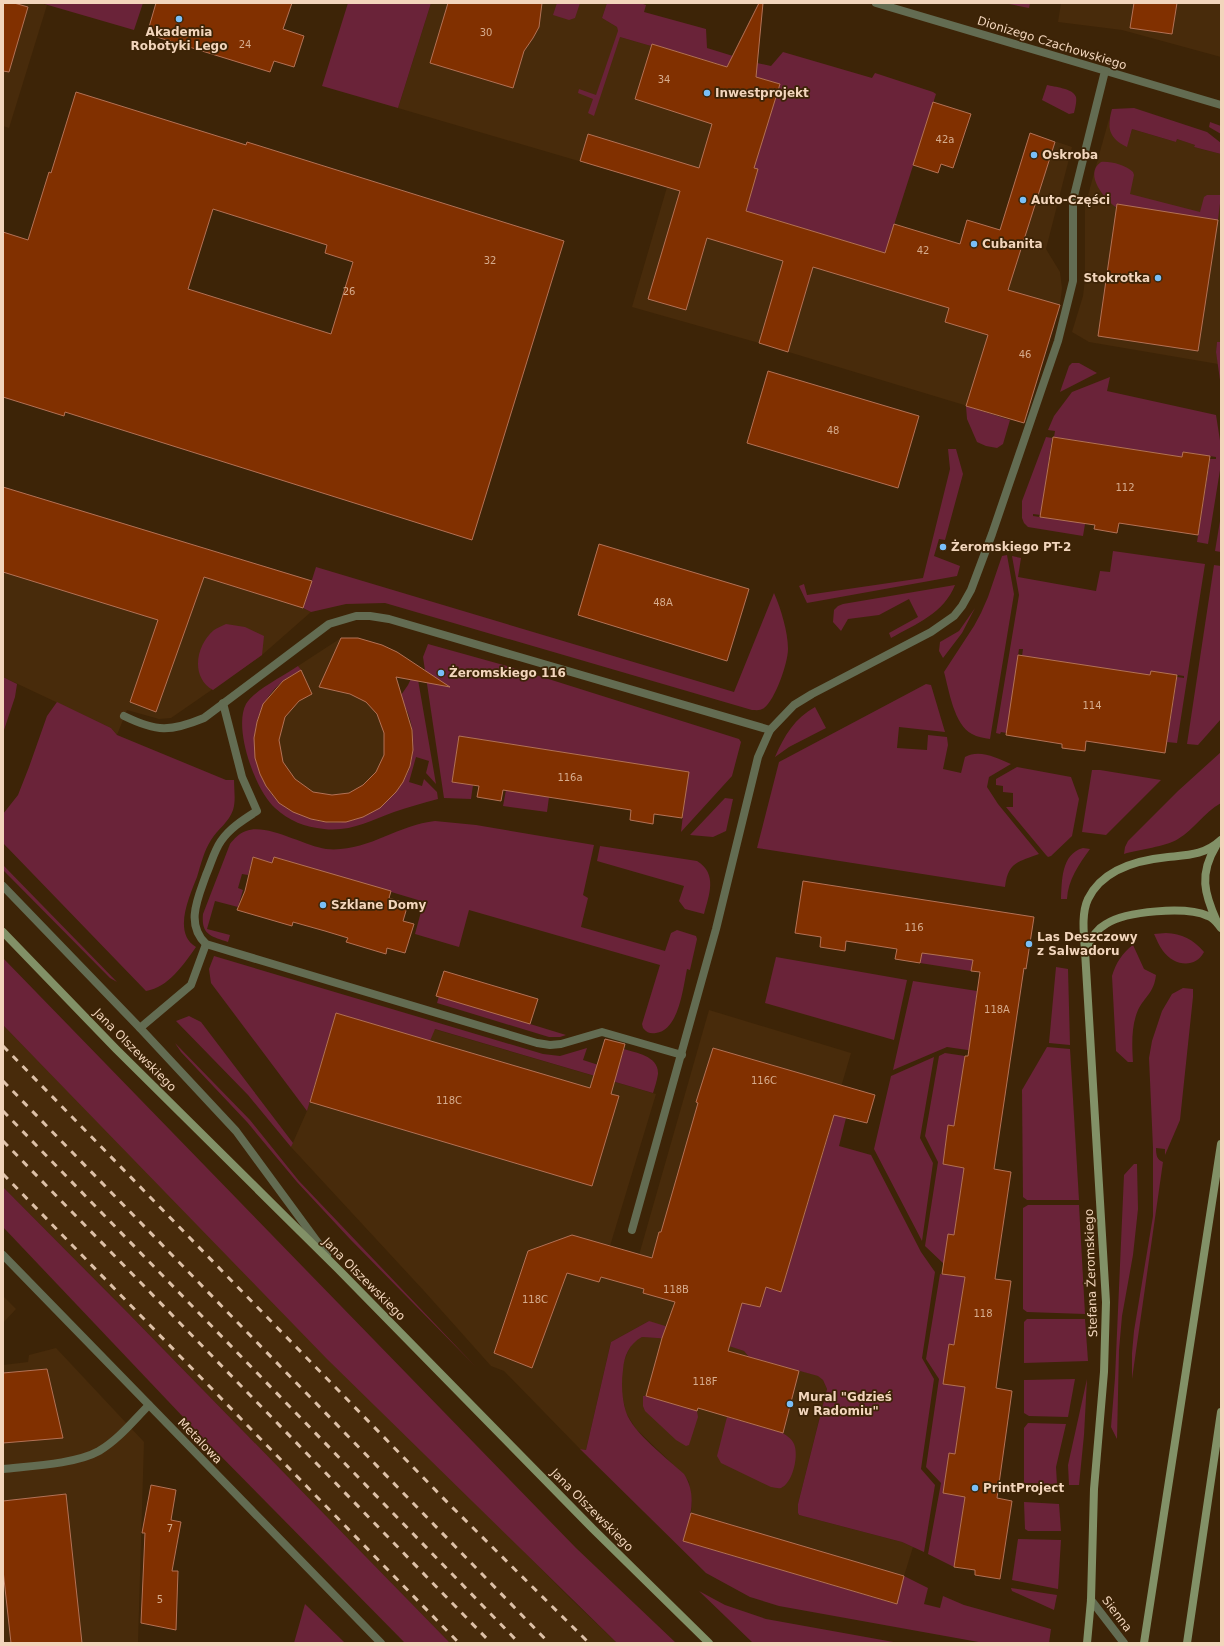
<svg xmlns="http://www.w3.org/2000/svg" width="1224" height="1646" viewBox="0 0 1224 1646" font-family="'DejaVu Sans',sans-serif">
	<rect width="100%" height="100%" fill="#3d2407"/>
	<g fill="#482b0b">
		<polygon points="3,3 41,3 47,5 9,128 3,126"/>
		<polygon points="431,3 607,3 602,18 617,27 620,37 651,46 652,44 780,84 763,138 758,169 746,211 984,282 1030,133 1072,147 1046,249 1060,272 1062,288 1060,305 1024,423 759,343 632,307 667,187 398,108"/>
		<polygon points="1061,3 1221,3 1221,57 1122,30 1058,22"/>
		<polygon points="1109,119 1109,125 1127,146 1132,129 1176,142 1177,139 1195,145 1194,147 1221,154 1221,342 1217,342 1216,352 1218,364 1089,342 1072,332 1083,296 1085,279 1085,206"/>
		<polygon points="3,487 186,542 130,702 156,712 204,577 303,608 311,612 262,655 171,718 159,719 127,710 117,735 111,728 3,677"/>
		<polygon points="341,638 329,665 350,694 366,702 377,714 384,733 384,755 376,772 363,785 349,793 332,795 313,792 295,779 283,762 279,740 285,717 299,701 312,693 298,666"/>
		<polygon points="709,1010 851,1053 781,1292 757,1284 735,1329 729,1345 744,1351 749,1357 819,1376 823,1380 827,1389 798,1504 798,1513 799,1515 902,1542 913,1547 904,1576 691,1513 692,1502 689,1482 684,1475 636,1429 626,1413 622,1395 622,1374 623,1363 630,1347 634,1341 642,1337 662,1338 649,1321 611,1342 586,1450 580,1449 504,1371 491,1366 425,1292 291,1147 307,1111 336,1013 430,1041 434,1029 656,1094 610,1246 639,1255"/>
		<polygon points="3,1025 570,1598 617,1643 450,1643 129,1314 3,1187"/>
		<polygon points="3,1296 16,1309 3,1323"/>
		<polygon points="56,1348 144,1442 138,1643 3,1643 3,1365 28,1362 29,1355"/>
	</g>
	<g fill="#6a2339">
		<polygon points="41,3 143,3 134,30"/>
		<polygon points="348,3 431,3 398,108 322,86"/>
		<polygon points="557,3 580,3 575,18 569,20 553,15"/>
		<polygon points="607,3 640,3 646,5 644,12 706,29 707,48 733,56 728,67 652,44 651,46 620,37 594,116 588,113 593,99 578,93 579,89 596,95 618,31 617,27 602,18"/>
		<polygon points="1010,3 1030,3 1029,8 1009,4"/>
		<polygon points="783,52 872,78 875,73 933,92 936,94 885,253 746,211 758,169 729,160 763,137 780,84 756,77 757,63 771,66"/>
		<path d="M1047,85c7,2 26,3 29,12 1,4 -1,12 -2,16l-5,1 -27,-14z"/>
		<path d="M1134,108l73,24 14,11v11l-27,-7 1,-2 -18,-6 -1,3 -44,-13 -5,18c-19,-9 -20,-20 -15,-38z"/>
		<polygon points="1210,122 1221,126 1221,134 1209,127"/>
		<path d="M1101,162c9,-1 25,3 32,10l1,3 -4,19 70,18 4,-15 3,-2h14l-3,25 -100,-15 -1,3c-12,-8 -34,-34 -16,-46z"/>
		<polygon points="1217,342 1221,342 1221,387 1216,352"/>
		<polygon points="1072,363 1079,363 1097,373 1060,392 1069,366"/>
		<polygon points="1110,377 1107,391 1216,415 1221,447 1221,464 1208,544 1197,542 1210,459 1216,459 1216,457 1184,452 1182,457 1054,437 1055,431 1048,430 1054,416 1072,392"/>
		<polygon points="966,406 1010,420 1003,444 997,448 986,446 977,442 967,419"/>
		<polygon points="1046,437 1052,438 1041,515 1033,514 1033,516 1067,521 1086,518 1083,536 1028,527 1024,523 1022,518 1022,501"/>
		<polygon points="948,449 956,449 963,474 945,540 939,539 934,556 960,566 957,576 807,603 799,586 804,584 807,595 923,578 950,469"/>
		<polygon points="1221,515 1221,552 1215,551"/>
		<polygon points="1113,551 1205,564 1177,743 1167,742 1177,677 1184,678 1184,676 1151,671 1150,675 1022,656 1023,649 1019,649 1007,733 1001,732 1000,734 996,733 1019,595 1012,556 1021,558 1018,577 1096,591 1100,571 1110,572"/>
		<path d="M1007,555l7,39 -24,145c-6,-1 -13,-2 -18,-5 -18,-9 -23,-44 -28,-62l30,-46 7,-13 7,-16 14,-41z"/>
		<polygon points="1214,565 1221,566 1221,719 1198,745 1187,744"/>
		<path d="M316,567l418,125 40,-99c7,16 14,39 14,56 0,14 -13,51 -24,59 -4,3 -8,2 -12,2l-367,-107 -39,1 -35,8 -8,-4z"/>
		<path d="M955,585c-11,28 -39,39 -64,53l-2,-5 29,-16 -9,-18 -30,16 -31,4 -7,12 -8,-9 1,-12 4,-4 5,-2z"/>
		<polygon points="975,608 962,633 943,658 939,651 940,642 959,631"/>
		<path d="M226,624l19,3 19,9 -2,19 -49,35c-23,-13 -17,-45 1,-60 3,-2 8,-4 12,-6z"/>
		<polygon points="428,644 507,666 739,739 741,742 732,776 681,832 688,772 459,736 452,782 473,785 471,799 444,798 423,657"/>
		<path d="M298,666l3,4c-6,4 -13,7 -18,11 -37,30 -38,88 -4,121 4,4 12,7 18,10 9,5 18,9 28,10 37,5 73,-21 85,-55 6,-21 4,-52 -11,-69l9,-13 8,-17 20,116 -10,-11 3,-12 -13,-4 -7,25 13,4 2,-7 13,13 1,7c-15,4 -30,8 -44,13 -24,9 -44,20 -70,17 -19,-2 -35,-8 -49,-21 -20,-18 -42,-80 -29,-104 7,-13 39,-29 52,-38z"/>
		<polygon points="3,677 17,684 15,697 3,733"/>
		<path d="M926,684l5,1 14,47 -46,-5 -2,21 30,2 1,-15 19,2 1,8 -5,24 18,4 4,-16c15,-8 31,1 46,7l-22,13 -2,10 11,17 41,50c-21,8 -31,8 -34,33l-248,-39 22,-86z"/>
		<path d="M57,702l54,26 6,7 109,45h8c0,10 2,20 -1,30 -4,12 -15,19 -22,30 -7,11 -10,24 -14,37 -7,18 -25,56 -1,70 -13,18 -27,40 -50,44l-143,-148v-29l15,-19 11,-28 18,-51z"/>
		<path d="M815,707l11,21 -37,19 -14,10c9,-21 20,-39 40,-50z"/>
		<path d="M1221,752v51c-18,10 -26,26 -43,36 -13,8 -38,10 -54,15l1,-7 3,-6 50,-50z"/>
		<polygon points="1017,767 1071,777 1079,799 1072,836 1051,856 1048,857 1046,855 1006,807 1013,807 1013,793 1003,792 1003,786 996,785 996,779"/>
		<polygon points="1092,770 1100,770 1161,780 1106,835 1082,832"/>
		<polygon points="506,790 549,797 547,812 503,806"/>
		<polygon points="725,798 733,799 726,831 713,837 690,835"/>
		<path d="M435,821l41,4 118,20 -11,50 5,3 -7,29 84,24 6,-18 6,-3 19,6 1,3 -7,31 -3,-1c-4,19 -8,61 -31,64 -5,1 -9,0 -13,-5l-1,-4 18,-59 -191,-55 -10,37 -44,-13 7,-26 -5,-2 1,-6 -144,-43 -2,6 -19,-6 -5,18 -6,-1 -4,14 5,2 -5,17 -23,-6 -8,28 23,6 -2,7c-17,-6 -27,-7 -25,-28l27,-70c4,-5 9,-11 16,-13 21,-8 58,15 80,18 40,4 71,-24 109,-28z"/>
		<path d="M600,846l97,15c21,13 12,34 7,53l-19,-5 -6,-8 5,-15 -87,-25z"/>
		<path d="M1083,848l7,1c-11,15 -22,31 -23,50h-6c1,-18 0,-45 22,-51z"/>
		<polygon points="3,865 117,982 110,978 3,870"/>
		<path d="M1166,933c16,1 27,6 38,19 -9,17 -30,14 -41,-1 -4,-5 -6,-11 -9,-17z"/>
		<path d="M1133,945l11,24 12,6c-2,18 -11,21 -18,35 -7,16 -6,36 -5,52h-5l-12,-11 -4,-75c4,-13 10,-23 21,-31z"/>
		<polygon points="922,953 973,960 971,971 920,963"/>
		<path d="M214,956l329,98 17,2 27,-8 -4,12 34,11 7,-22c12,4 35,7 34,25 -1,6 -3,13 -5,19l-218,-64 -5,12 -94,-28 -29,98 -96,-128 -2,-14z"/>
		<polygon points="776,957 907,980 894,1040 765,1003"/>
		<polygon points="3,958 576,1548 676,1643 617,1643 327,1359 3,1025"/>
		<polygon points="1056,967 1068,969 1070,1045 1049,1043"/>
		<polygon points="913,981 977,991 971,1034 988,1053 947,1047 893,1070"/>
		<path d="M1183,988l10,1v8l-13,123 -15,35v-6l-9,-1c0,7 1,12 7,14l-31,217v-26l2,-22 19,-115v-68l-4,-90 3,-17 10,-30 10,-17z"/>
		<polygon points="439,996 566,1035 560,1037 549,1037 437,1003"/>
		<polygon points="189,1016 201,1022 293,1143 291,1147 248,1095 176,1021"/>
		<polygon points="175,1043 250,1120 299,1181 476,1367 350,1239 297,1182 247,1122 181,1052"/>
		<polygon points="1047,1047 1070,1049 1079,1200 1027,1200 1023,1197 1022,1090"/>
		<polygon points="945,1053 965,1056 954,1126 948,1126 943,1164 964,1168 954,1235 944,1264 925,1246 938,1162 925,1136 939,1056"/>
		<polygon points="934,1057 920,1138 933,1163 922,1241 874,1149 891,1076"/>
		<polygon points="835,1113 846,1118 839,1146 871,1155 921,1252 935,1272 922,1358 934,1379 921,1469 935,1485 924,1552 902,1542 799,1515 798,1513 798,1504 827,1389 823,1380 818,1376 749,1357 744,1351 729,1346 747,1285 757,1284 781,1292"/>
		<polygon points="1134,1164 1137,1164 1138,1209 1133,1255 1122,1316 1119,1350 1117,1439 1111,1427 1115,1378 1124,1175"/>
		<polygon points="3,1187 129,1314 450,1643 405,1643 204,1439 3,1227"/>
		<polygon points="1028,1205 1079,1205 1085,1314 1027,1312 1023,1309 1023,1208"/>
		<polygon points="940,1274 965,1277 954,1345 949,1344 943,1384 965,1387 955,1454 949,1454 943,1493 965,1497 954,1567 928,1554 941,1483 926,1467 939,1379 926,1359"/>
		<polygon points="1027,1319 1085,1319 1088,1361 1024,1363 1024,1322"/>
		<path d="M649,1321l68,21 -75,-5c-13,7 -18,19 -19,33 -2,14 -1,29 3,42 7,21 42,47 58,62 14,22 6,44 -1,67l213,63 8,-28 24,12 -4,16 16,4 3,-12 21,9 87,24 -2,14h-65l-205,-37 -29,-9 -44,-24 -126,-124 6,1 25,-108z"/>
		<polygon points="1075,1379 1068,1417 1029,1416 1024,1413 1024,1380"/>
		<polygon points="1087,1379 1084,1435 1079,1485 1069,1485 1068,1465"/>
		<polygon points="643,1396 646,1396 697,1411 698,1417 689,1445 686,1446 676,1440 645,1411 643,1406"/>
		<path d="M727,1417l56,16c4,3 9,6 11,11 5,11 -1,39 -13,44 -3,1 -7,-1 -10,-1l-50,-24 -4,-7z"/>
		<polygon points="1028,1423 1066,1424 1056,1467 1057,1484 1024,1483 1024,1428"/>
		<polygon points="1024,1502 1059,1504 1061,1531 1028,1531 1025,1529"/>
		<polygon points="1018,1539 1061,1540 1058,1589 1012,1580"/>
		<polygon points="1011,1588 1057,1595 1054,1610 1012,1591"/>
		<polygon points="699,1591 725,1605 766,1619 899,1643 753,1643"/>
		<polygon points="305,1604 345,1643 294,1643"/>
	</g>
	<g fill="#813000" stroke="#b37155" fill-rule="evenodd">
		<polygon points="3,3 14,3 28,7 9,72 3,71"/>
		<polygon points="156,3 292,3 283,29 304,36 294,67 274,61 270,72 147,34"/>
		<polygon points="448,3 542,3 539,27 533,38 524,51 513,88 430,63"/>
		<polygon points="759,3 763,3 756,77 780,84 754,168 758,169 746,211 885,253 894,224 960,244 967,220 1000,230 1030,133 1055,142 1008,290 1060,305 1024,423 966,406 988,335 945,322 949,308 813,267 788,352 759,343 783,261 707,238 686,310 648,299 680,191 580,161 588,134 699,168 712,124 635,99 652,44 727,67"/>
		<polygon points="1134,3 1177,3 1172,34 1130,28"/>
		<path d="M76,92l170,53 1,-3 317,99 -92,299 -407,-128 -1,4 -61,-19v-165l25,8 21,-68 2,1zM213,209l114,36 -2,8 28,9 -22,72 -143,-45z"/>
		<polygon points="933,102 971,114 953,168 941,164 938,173 913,165"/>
		<polygon points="1117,204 1218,220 1198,351 1098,336"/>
		<polygon points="768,371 919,416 898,488 747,443"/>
		<polygon points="1053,437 1182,457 1183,452 1210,456 1198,535 1119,523 1117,533 1094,529 1095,525 1040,517"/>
		<polygon points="3,487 312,581 303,608 204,577 156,712 130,702 158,620 3,572"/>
		<polygon points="599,544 749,589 727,661 578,615"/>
		<polygon points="341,638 358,638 382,645 397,652 450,687 396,677 412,730 413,750 410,766 403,782 396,792 380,808 363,817 346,822 326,822 311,819 293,812 279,803 266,786 260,774 255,758 254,738 257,722 263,704 283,681 301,670 312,694 299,701 285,717 279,740 283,762 295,779 313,792 332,795 349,793 363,785 376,772 384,755 384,733 377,714 366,702 350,694 319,687"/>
		<polygon points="1018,655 1150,675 1151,671 1177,675 1165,753 1086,741 1085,751 1062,748 1062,744 1006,735"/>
		<polygon points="459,736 689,772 682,818 654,814 653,824 630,820 631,810 503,790 501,801 477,797 479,786 452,782"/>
		<polygon points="253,857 272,863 274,857 391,891 389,898 408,904 403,921 414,924 405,953 387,948 386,954 346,942 348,938 325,931 293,922 292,926 237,910 245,891"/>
		<polygon points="803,881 1034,917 1026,969 1024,968 994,1169 1011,1172 995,1279 1011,1281 996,1388 1012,1391 997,1498 1012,1501 1000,1579 975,1575 975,1570 954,1567 965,1497 943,1493 949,1453 955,1454 965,1387 943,1384 949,1344 954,1345 965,1277 942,1274 948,1234 954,1235 964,1168 943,1164 948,1125 954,1126 965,1056 968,1056 980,972 971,971 973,960 922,953 920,963 895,959 897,949 846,941 845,951 820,947 821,937 795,933"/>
		<polygon points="444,971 538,999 530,1024 436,996"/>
		<polygon points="336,1013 590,1088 605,1039 625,1044 611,1094 619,1096 592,1186 310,1102"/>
		<polygon points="713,1048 875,1095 867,1123 834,1115 781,1292 766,1287 760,1307 742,1303 728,1351 799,1371 783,1433 698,1408 697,1411 646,1396 662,1338 675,1302 643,1293 644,1289 601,1277 599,1282 567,1273 532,1368 494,1353 528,1251 572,1235 652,1258 659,1232 661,1232 698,1103 696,1102"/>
		<polygon points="47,1369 63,1438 3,1443 3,1373"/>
		<polygon points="151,1485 176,1490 171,1520 181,1522 172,1571 178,1571 176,1630 141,1623 145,1533 142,1533"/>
		<polygon points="66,1494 82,1643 11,1643 3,1570 3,1501"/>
		<polygon points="691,1513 904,1576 897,1604 683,1541"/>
	</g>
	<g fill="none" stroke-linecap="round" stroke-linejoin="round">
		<g stroke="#636c52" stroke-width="8">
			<path d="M223,703l19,74 15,34c-14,9 -27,17 -36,30 -7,10 -10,23 -15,34 -8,23 -21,49 0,69l331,99 13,2 11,-1 41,-12 80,23"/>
			<path d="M124,716c33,16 46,16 80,2l125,-94 27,-8h14l19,3 381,111"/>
			<polyline points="3,886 140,1028 236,1131 327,1255"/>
			<polyline points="140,1028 191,985 206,944"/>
			<path d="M3,1469c27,-3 73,-5 96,-18 20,-12 34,-30 50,-46"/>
		</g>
		<g stroke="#636c52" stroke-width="8">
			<polyline points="876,3 1221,105"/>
			<polyline points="632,1230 716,929 758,757 770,730 794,705 812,694 931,632 954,616 962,606 971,590 992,534 1058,341 1073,281 1073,200 1105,71"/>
			<polyline points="1091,1600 1124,1643"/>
		</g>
		<polyline stroke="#636c52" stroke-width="8" points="3,1255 381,1643"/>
		<g stroke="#829167" stroke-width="8">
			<path d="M1216,846c-17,28 -12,47 1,76"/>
			<polyline points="3,932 116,1049 337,1268 593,1529 709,1643"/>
			<path d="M1085,950c6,-10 10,-20 21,-26 20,-13 80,-18 102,-8 6,2 9,7 13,12"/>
			<path d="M1087,1643l4,-43 3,-111 10,-117 2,-70 -21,-351c-1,-16 -4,-37 3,-52 14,-29 49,-39 80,-42 20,-2 37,-2 53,-17"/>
			<polyline points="1144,1643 1221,1144"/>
			<polyline points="1187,1643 1221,1412"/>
		</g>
		<g stroke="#ddc0a7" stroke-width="3" stroke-dasharray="7 7" stroke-linecap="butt">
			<polyline points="3,1046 449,1504 589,1643"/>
			<polyline points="3,1081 549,1643"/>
			<polyline points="3,1111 519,1643"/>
			<polyline points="3,1141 491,1643"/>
			<polyline points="3,1174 459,1643"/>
		</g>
	</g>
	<g fill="#79bff8" stroke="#3d2407" stroke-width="1.5">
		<circle cx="179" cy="19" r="4"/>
		<circle cx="707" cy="93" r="4"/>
		<circle cx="1034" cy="155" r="4"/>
		<circle cx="1023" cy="200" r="4"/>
		<circle cx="974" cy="244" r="4"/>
		<circle cx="1158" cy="278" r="4"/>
		<circle cx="943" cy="547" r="4"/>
		<circle cx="441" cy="673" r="4"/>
		<circle cx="323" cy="905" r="4"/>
		<circle cx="1029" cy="944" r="4"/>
		<circle cx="790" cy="1404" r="4"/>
		<circle cx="975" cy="1488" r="4"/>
	</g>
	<g text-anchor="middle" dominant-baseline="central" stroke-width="3.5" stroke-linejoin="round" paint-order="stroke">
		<g font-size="10" fill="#d6ac8d">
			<text x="486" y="32">30</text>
			<text x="245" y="44">24</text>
			<text x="664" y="79">34</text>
			<text x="945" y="139">42a</text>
			<text x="923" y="250">42</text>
			<text x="490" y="260">32</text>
			<text x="349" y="291">26</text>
			<text x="1025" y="354">46</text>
			<text x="833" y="430">48</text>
			<text x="1125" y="487">112</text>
			<text x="663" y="602">48A</text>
			<text x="1092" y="705">114</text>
			<text x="570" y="777">116a</text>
			<text x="914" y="927">116</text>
			<text x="997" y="1009">118A</text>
			<text x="764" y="1080">116C</text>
			<text x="449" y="1100">118C</text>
			<text x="676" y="1289">118B</text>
			<text x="535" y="1299">118C</text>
			<text x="983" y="1313">118</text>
			<text x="705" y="1381">118F</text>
			<text x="170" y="1528">7</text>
			<text x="160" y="1599">5</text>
		</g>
		<g font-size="12" font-weight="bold" fill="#f2d5bc" stroke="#3d2407" text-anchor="start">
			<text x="179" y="32" text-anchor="middle">Akademia<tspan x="179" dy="14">Robotyki Lego</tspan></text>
			<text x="715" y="93">Inwestprojekt</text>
			<text x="1042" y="155">Oskroba</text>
			<text x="1031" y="200">Auto-Części</text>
			<text x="982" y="244">Cubanita</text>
			<text x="1150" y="278" text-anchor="end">Stokrotka</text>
			<text x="951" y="547">Żeromskiego PT-2</text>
			<text x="449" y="673">Żeromskiego 116</text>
			<text x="331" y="905">Szklane Domy</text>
			<text x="1037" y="937">Las Deszczowy<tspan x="1037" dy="14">z Salwadoru</tspan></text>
			<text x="798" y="1397">Mural "Gdzieś<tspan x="798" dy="14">w Radomiu"</tspan></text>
			<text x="983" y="1488">PrintProject</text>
		</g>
		<g font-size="12" fill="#f2d5bc" stroke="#3d2407">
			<text transform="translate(1052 43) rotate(17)">Dionizego Czachowskiego</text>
			<text transform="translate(135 1050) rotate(45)">Jana Olszewskiego</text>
			<text transform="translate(1091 1273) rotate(-92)">Stefana Żeromskiego</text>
			<text transform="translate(364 1279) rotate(45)">Jana Olszewskiego</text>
			<text transform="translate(200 1441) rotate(46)">Metalowa</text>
			<text transform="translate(592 1510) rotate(45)">Jana Olszewskiego</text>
			<text transform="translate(1117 1614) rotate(53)">Sienna</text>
		</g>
	</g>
	<rect width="1224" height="1646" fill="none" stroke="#f2d5bc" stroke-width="8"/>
</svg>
